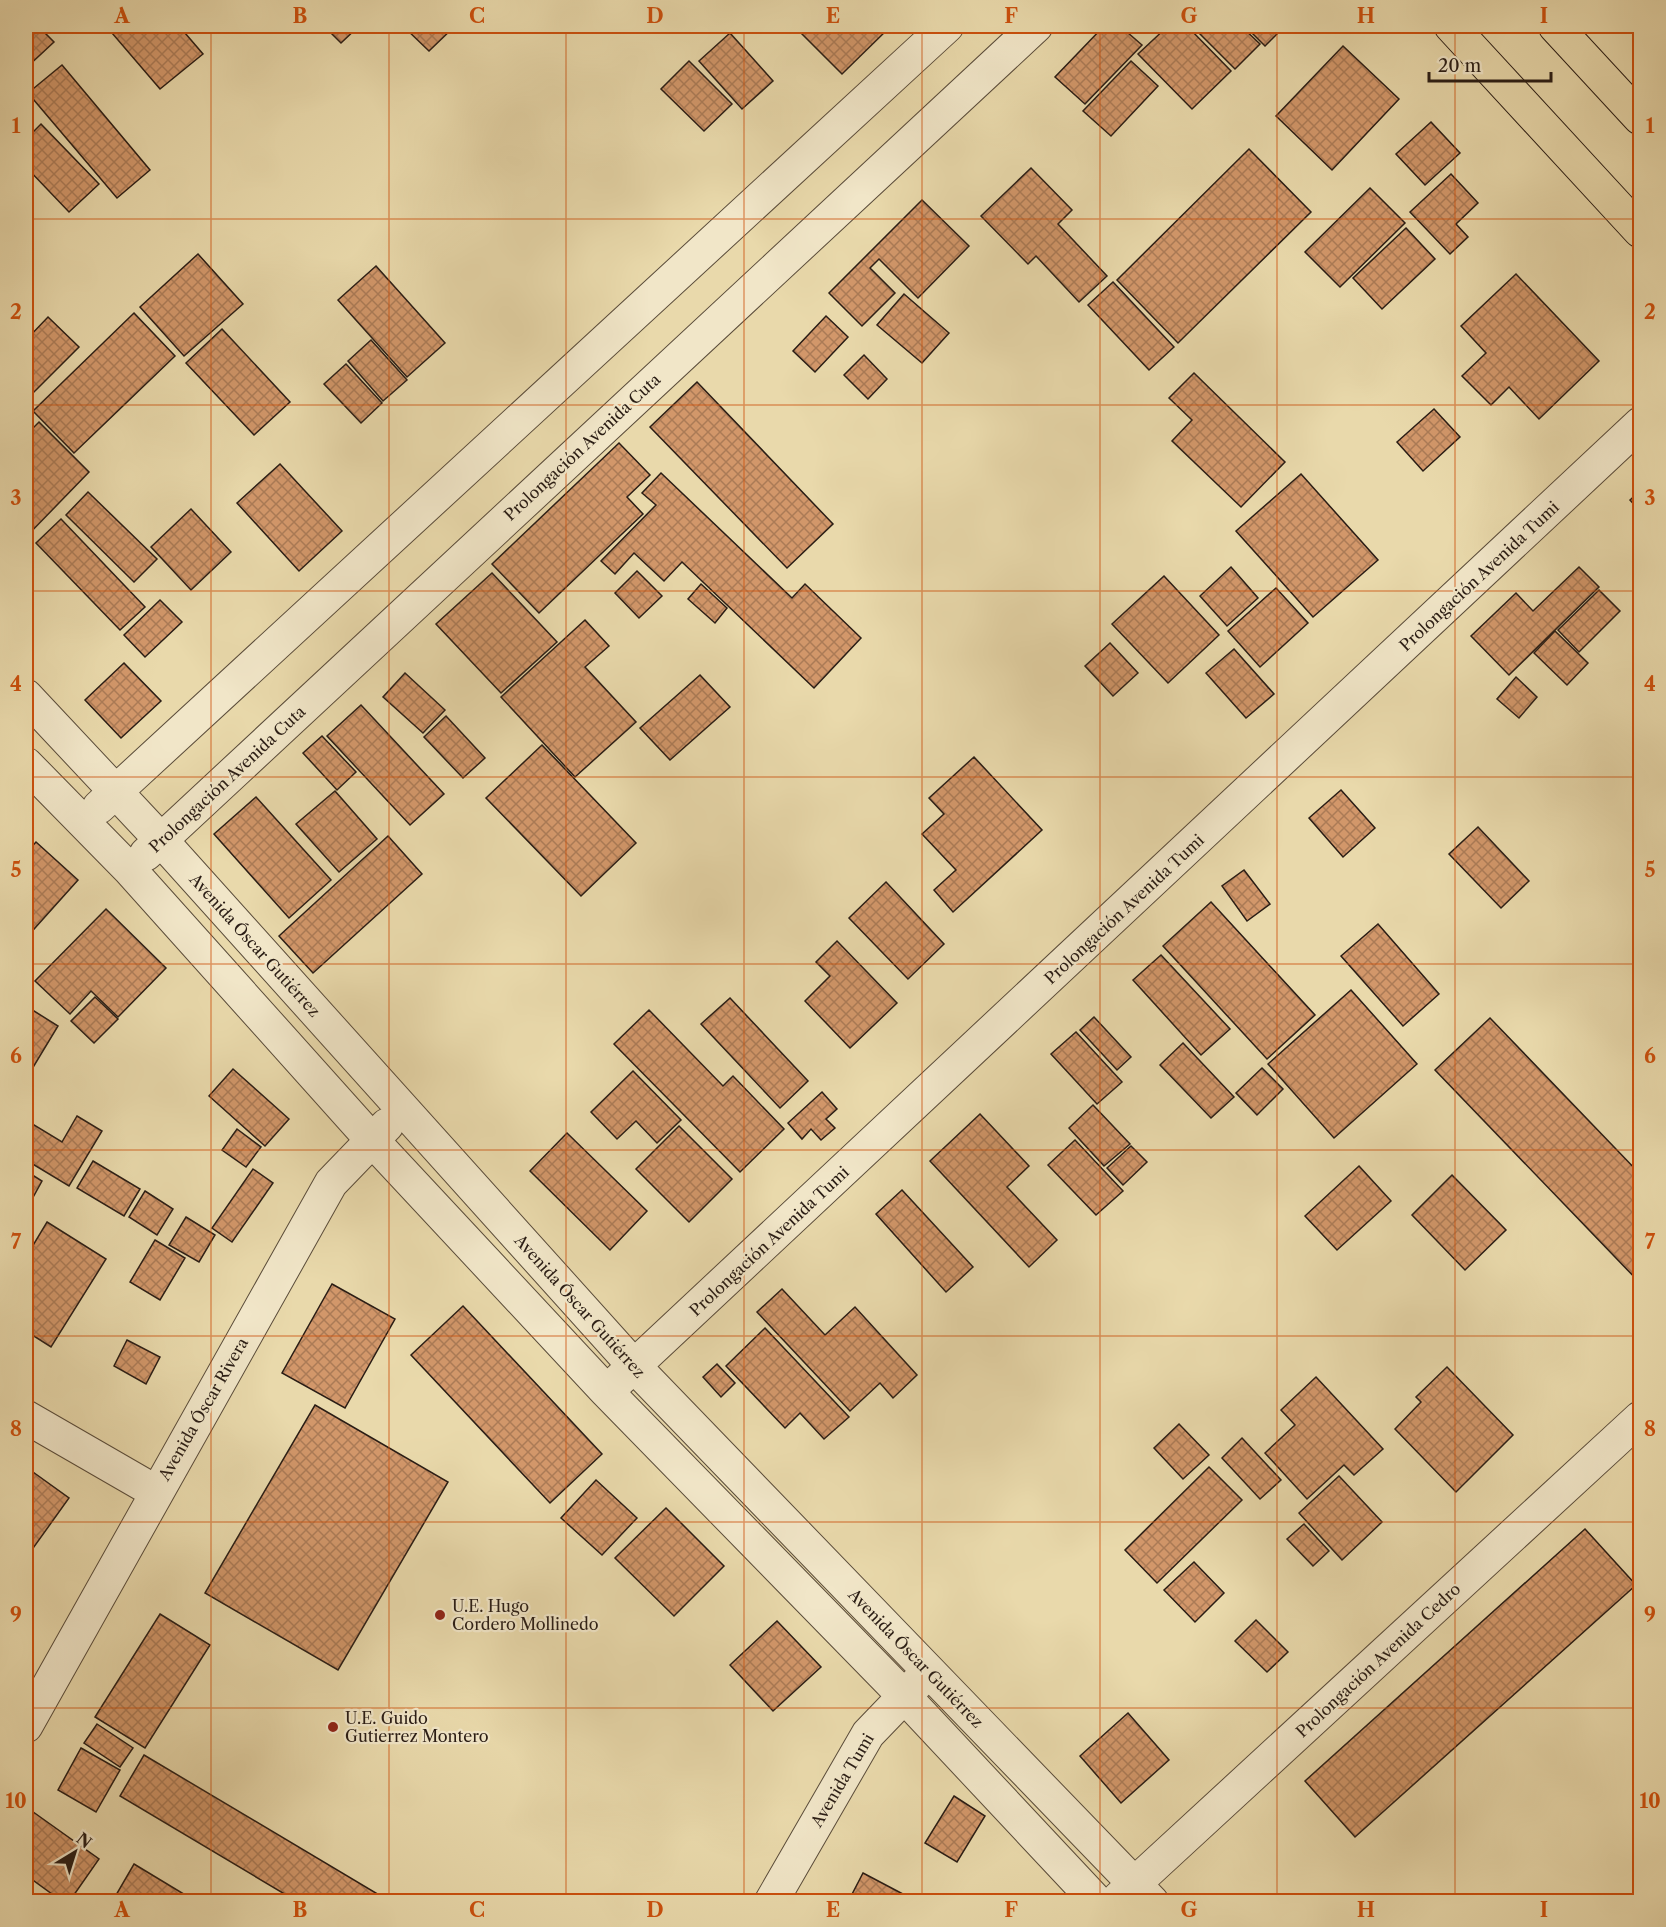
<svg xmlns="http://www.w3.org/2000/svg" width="1666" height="1927" viewBox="0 0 1666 1927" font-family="'Libre Caslon Text',serif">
	<defs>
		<pattern id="building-cross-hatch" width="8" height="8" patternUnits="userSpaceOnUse" patternTransform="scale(1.5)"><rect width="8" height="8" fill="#d2976a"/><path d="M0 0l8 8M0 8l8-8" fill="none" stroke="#ab7b56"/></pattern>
	</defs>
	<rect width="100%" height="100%" fill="#e9d9ab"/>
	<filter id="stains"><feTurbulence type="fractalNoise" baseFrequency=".00333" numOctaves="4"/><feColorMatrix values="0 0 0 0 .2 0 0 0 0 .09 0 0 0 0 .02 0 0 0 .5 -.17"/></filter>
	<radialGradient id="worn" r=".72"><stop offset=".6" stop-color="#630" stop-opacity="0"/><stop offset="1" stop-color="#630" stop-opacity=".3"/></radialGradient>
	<g fill="url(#building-cross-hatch)" stroke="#2a1d15" stroke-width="1.5">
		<polygon points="26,26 38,26 54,42 26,68"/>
		<polygon points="106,26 179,26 203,54 160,89"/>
		<polygon points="324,26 359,26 341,43"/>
		<polygon points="403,26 455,26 429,51"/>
		<polygon points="794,26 891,26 842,74"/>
		<polygon points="1104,26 1120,26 1142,45 1085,104 1055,77"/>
		<polygon points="1168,26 1187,26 1231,71 1192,109 1138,54"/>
		<polygon points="1192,26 1241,26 1260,44 1235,69"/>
		<polygon points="1245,26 1285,26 1265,46"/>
		<polygon points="730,33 773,81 742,109 699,61"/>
		<polygon points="1343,46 1399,99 1332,170 1276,116"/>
		<polygon points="689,61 732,104 704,131 661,89"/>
		<polygon points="1131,61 1158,86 1111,136 1083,111"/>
		<polygon points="62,65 150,170 117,198 28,93"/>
		<polygon points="1431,122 1460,153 1425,185 1396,154"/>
		<polygon points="41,124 99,184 69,212 26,167 26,139"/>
		<polygon points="1249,149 1311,212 1178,343 1117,280"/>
		<polygon points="1031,168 1072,210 1058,224 1107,276 1079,302 1036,256 1028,264 981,216"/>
		<polygon points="1451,174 1478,203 1456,224 1468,237 1450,254 1410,212"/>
		<polygon points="26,178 32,186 26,191"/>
		<polygon points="1370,188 1405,223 1340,287 1305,252"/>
		<polygon points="922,200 969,246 918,298 879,259 870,268 895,293 862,326 829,293"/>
		<polygon points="1406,228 1435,259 1382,309 1353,278"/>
		<polygon points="198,254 243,304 184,356 140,307"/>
		<polygon points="376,266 445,343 407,377 338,300"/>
		<polygon points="1516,274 1599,361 1539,419 1509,387 1491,405 1462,376 1486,353 1461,326"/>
		<polygon points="1113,282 1174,347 1149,370 1088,305"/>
		<polygon points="904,294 949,333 922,363 877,325"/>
		<polygon points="134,313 175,356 74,453 33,411"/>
		<polygon points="826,316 848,337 815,372 793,351"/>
		<polygon points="48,317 79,347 29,397 26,394 26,340"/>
		<polygon points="222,329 290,402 254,435 186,363"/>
		<polygon points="371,340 407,380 383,401 348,361"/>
		<polygon points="864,355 887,379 868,399 844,375"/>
		<polygon points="346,364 382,403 361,423 324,384"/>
		<polygon points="1194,373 1285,462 1241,507 1172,441 1192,420 1169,398"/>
		<polygon points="697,382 833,524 787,568 650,427"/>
		<polygon points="1434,409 1460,437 1423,471 1397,442"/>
		<polygon points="39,422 89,472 26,537 26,435"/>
		<polygon points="619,443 650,475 627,497 643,514 539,613 492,564"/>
		<polygon points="280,464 342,531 299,571 237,503"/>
		<polygon points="661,473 792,598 805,584 861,638 814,688 682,562 664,581 634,553 615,574 601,561 656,505 642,493"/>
		<polygon points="1301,474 1378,560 1313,617 1236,531"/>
		<polygon points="1640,491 1640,511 1630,500"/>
		<polygon points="88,492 157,559 134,582 66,515"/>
		<polygon points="191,509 231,552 191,590 151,547"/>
		<polygon points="61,519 145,607 120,630 36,543"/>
		<polygon points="1231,567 1258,598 1227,626 1200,596"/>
		<polygon points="1579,567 1599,587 1509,675 1471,636 1516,593 1533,611"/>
		<polygon points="637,571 662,596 639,618 615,593"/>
		<polygon points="492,573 557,642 501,693 436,624"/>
		<polygon points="1164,576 1219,635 1168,683 1112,624"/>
		<polygon points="701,584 727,608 715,623 688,599"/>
		<polygon points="1276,588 1308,623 1260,667 1228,631"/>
		<polygon points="1599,590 1620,611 1579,652 1558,630"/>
		<polygon points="160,600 182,622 145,657 124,635"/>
		<polygon points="585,620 609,646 585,667 636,722 575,777 501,697"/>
		<polygon points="1555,631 1588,663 1567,685 1534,653"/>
		<polygon points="1110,643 1138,673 1113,696 1085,666"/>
		<polygon points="1234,649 1274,694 1246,718 1206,673"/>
		<polygon points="124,663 161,701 121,738 85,700"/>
		<polygon points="405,673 445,710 423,733 383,697"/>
		<polygon points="700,675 730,707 670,760 640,728"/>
		<polygon points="1516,677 1537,697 1519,718 1497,699"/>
		<polygon points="361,705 444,794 410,825 327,736"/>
		<polygon points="446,716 485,758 463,778 424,737"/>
		<polygon points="322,736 356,772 337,790 303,753"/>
		<polygon points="542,745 636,843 581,896 486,798"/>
		<polygon points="974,757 1042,830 953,912 934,890 956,870 922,834 944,814 929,798"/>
		<polygon points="1341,790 1375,828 1343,857 1309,818"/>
		<polygon points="335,791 377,839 339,872 296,824"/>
		<polygon points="256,797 331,880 289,918 214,834"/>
		<polygon points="1478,827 1529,881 1501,908 1449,854"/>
		<polygon points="388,836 422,874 313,973 279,936"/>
		<polygon points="36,842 78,880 26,938 26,853"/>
		<polygon points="1244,870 1270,904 1247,921 1222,886"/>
		<polygon points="886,882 944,944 908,979 849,918"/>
		<polygon points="1211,902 1315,1015 1267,1059 1163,946"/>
		<polygon points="106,909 166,968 118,1017 91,991 70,1014 35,981"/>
		<polygon points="1378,924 1439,994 1403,1026 1341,956"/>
		<polygon points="837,941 897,1003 850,1048 805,1001 830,976 816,962"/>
		<polygon points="1161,955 1230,1029 1201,1055 1133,980"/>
		<polygon points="1351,990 1417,1064 1334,1138 1268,1064"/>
		<polygon points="95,997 118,1019 94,1043 71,1021"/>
		<polygon points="730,998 808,1081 780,1108 701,1024"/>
		<polygon points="26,1006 58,1026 26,1079"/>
		<polygon points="649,1010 723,1086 733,1076 784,1129 740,1172 614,1044"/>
		<polygon points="1094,1017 1131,1057 1117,1070 1080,1030"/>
		<polygon points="1490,1018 1640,1174 1640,1283 1435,1070"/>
		<polygon points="1076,1032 1122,1082 1097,1104 1051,1054"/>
		<polygon points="1183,1043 1234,1097 1211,1118 1160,1065"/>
		<polygon points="1262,1068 1283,1089 1257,1115 1236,1093"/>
		<polygon points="233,1069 289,1119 265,1146 209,1096"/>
		<polygon points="633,1071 681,1120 657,1143 636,1121 617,1139 591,1112"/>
		<polygon points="822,1092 837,1109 826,1119 835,1128 821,1140 811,1129 802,1139 788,1123"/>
		<polygon points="1093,1105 1130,1144 1104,1166 1069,1128"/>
		<polygon points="980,1114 1029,1166 1007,1187 1057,1240 1029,1267 930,1161"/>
		<polygon points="77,1116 102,1131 69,1186 26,1160 26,1120 62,1142"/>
		<polygon points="679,1126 732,1179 689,1222 636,1169"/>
		<polygon points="237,1129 261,1147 246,1167 222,1150"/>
		<polygon points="567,1133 647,1211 610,1250 530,1171"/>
		<polygon points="1075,1140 1123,1191 1096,1215 1048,1165"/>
		<polygon points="1131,1146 1147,1162 1123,1185 1107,1168"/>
		<polygon points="93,1161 140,1189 124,1216 77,1188"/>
		<polygon points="1359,1166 1391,1201 1337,1250 1305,1216"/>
		<polygon points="253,1169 273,1183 232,1242 212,1228"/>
		<polygon points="26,1171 42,1181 31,1201 26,1198"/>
		<polygon points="1452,1175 1506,1230 1465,1270 1412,1215"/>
		<polygon points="902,1190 973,1267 946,1292 876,1214"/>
		<polygon points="145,1191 173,1209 157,1235 129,1217"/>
		<polygon points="186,1217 215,1235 199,1262 169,1245"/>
		<polygon points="47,1222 106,1259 51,1347 26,1331 26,1257"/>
		<polygon points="155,1240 185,1258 160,1300 130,1282"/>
		<polygon points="332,1284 395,1319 345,1408 282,1373"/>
		<polygon points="782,1289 825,1335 855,1307 917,1375 893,1398 880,1383 850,1411 757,1312"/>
		<polygon points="463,1306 602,1454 550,1503 411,1355"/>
		<polygon points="765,1328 849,1417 824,1439 800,1413 785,1428 726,1366"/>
		<polygon points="127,1340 160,1357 146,1384 114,1366"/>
		<polygon points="717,1364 735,1383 721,1397 703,1377"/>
		<polygon points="1447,1367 1513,1435 1456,1492 1395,1429 1421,1402 1416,1397"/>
		<polygon points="1316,1377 1383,1449 1354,1475 1344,1465 1307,1499 1265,1453 1295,1425 1281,1410"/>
		<polygon points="315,1405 448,1482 338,1670 205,1593"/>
		<polygon points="1179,1424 1209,1455 1183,1479 1154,1448"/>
		<polygon points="1242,1438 1281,1480 1260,1499 1222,1458"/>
		<polygon points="26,1467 69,1498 26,1558"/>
		<polygon points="1209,1467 1242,1500 1157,1583 1125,1550"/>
		<polygon points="1339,1476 1382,1522 1342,1560 1299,1513"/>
		<polygon points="596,1480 637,1518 602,1555 561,1518"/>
		<polygon points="666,1508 724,1566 674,1616 615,1558"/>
		<polygon points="1304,1524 1329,1551 1313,1566 1287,1539"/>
		<polygon points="1585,1529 1636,1585 1355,1837 1305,1781"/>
		<polygon points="1194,1562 1224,1593 1195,1622 1164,1590"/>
		<polygon points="160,1614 210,1645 145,1748 95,1717"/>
		<polygon points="1256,1620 1288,1652 1267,1672 1235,1641"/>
		<polygon points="777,1621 821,1667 773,1711 730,1665"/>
		<polygon points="1128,1713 1169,1760 1121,1803 1080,1756"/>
		<polygon points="97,1724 133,1748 120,1767 84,1743"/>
		<polygon points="81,1748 120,1770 96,1812 58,1790"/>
		<polygon points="144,1755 391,1902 298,1902 120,1796"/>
		<polygon points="954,1796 985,1816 957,1862 925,1843"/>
		<polygon points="29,1809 99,1859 69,1902 63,1902 26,1875 26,1813"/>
		<polygon points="134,1864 197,1902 112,1902"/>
		<polygon points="863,1873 918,1902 848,1902"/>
	</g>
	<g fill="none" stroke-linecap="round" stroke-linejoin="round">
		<defs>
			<g id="minor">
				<polyline points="26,696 161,840 635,1367 1152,1902"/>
				<polyline points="26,764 130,870 372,1140 606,1391 904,1696 1097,1902"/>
				<polyline points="99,807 947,26"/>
				<polyline points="146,854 1036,26"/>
				<polyline points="619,1380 1640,424"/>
				<polyline points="26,1417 156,1492"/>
				<polyline points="26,1726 331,1183 387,1125"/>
				<polyline points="1119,1898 1640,1418"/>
				<polyline points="771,1902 868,1734 919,1681"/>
			</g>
			<g id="primary">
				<polyline points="1451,26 1640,231"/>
				<polyline points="1555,26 1640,118"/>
			</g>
		</defs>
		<use href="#minor" stroke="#5a4c3a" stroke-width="35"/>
		<use href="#primary" stroke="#2a1d15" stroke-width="35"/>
		<use href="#minor" stroke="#f1e6c8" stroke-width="33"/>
		<use href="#primary" stroke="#e9d9ab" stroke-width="33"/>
	</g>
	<path fill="none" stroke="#cc500d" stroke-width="1.5" stroke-opacity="0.55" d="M211,26v1876M389,26v1876M566,26v1876M744,26v1876M922,26v1876M1100,26v1876M1277,26v1876M1455,26v1876M26,219h1614M26,405h1614M26,591h1614M26,777h1614M26,964h1614M26,1150h1614M26,1336h1614M26,1522h1614M26,1708h1614"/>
	<g fill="#8f2418" stroke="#f1e6c8" stroke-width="2">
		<circle cx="440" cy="1615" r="6"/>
		<circle cx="333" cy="1727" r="6"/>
	</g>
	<g text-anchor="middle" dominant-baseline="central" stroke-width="4.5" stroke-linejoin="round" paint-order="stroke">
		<g font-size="16" fill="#2a1d15" stroke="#f1e6c8">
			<text transform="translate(582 447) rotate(-43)">Prolongación Avenida Cuta</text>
			<text transform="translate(1479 576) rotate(-43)">Prolongación Avenida Tumi</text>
			<text transform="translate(227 779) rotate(-43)">Prolongación Avenida Cuta</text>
			<text transform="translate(1124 909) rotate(-43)">Prolongación Avenida Tumi</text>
			<text transform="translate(255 945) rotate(48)">Avenida Óscar Gutiérrez</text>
			<text transform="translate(769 1241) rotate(-43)">Prolongación Avenida Tumi</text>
			<text transform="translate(580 1306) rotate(48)">Avenida Óscar Gutiérrez</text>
			<text transform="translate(203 1409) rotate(-60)">Avenida Óscar Rivera</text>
			<text transform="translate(916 1658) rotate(46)">Avenida Óscar Gutiérrez</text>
			<text transform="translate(1378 1660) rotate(-43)">Prolongación Avenida Cedro</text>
			<text transform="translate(842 1780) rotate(-59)">Avenida Tumi</text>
		</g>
		<g font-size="16" fill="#2a1d15" stroke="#f1e6c8" text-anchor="start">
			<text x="452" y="1606">U.E. Hugo<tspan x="452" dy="18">Cordero Mollinedo</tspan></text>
			<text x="345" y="1718">U.E. Guido<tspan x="345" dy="18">Gutierrez Montero</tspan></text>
		</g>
	</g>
	<rect width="1666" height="1927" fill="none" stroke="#e9d9ab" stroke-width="66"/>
	<g transform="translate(75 1852) rotate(38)" stroke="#f1e6c8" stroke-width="4.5" paint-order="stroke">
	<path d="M0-4.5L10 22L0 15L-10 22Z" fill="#2a1d15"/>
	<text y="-9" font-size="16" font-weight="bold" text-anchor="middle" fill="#2a1d15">N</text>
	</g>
	<path d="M1429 72v9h122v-9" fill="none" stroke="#2a1d15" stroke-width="3"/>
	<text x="1438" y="72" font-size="18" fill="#2a1d15" stroke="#f1e6c8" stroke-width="4.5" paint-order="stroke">20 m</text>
	<rect x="33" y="33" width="1600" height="1861" fill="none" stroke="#cc500d" stroke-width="2"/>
	<g font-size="20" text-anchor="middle" font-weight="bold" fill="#cc500d">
		<text x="122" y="23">A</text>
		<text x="300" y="23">B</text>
		<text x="477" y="23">C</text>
		<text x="655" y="23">D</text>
		<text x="833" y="23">E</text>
		<text x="1011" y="23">F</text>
		<text x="1189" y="23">G</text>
		<text x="1366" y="23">H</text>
		<text x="1544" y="23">I</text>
		<text x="16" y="133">1</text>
		<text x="1650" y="133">1</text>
		<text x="16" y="319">2</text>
		<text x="1650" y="319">2</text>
		<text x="16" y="505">3</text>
		<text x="1650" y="505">3</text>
		<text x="16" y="691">4</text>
		<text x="1650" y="691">4</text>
		<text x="16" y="877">5</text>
		<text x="1650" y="877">5</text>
		<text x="16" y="1063">6</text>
		<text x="1650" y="1063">6</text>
		<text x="16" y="1249">7</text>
		<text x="1650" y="1249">7</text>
		<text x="16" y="1436">8</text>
		<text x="1650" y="1436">8</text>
		<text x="16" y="1622">9</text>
		<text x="1650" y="1622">9</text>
		<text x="16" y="1808">10</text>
		<text x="1650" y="1808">10</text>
		<text x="122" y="1917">A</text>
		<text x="300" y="1917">B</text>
		<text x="477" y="1917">C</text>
		<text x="655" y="1917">D</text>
		<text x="833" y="1917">E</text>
		<text x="1011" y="1917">F</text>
		<text x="1189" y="1917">G</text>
		<text x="1366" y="1917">H</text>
		<text x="1544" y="1917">I</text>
	</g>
	<rect width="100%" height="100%" filter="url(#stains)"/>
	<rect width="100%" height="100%" fill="url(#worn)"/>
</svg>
